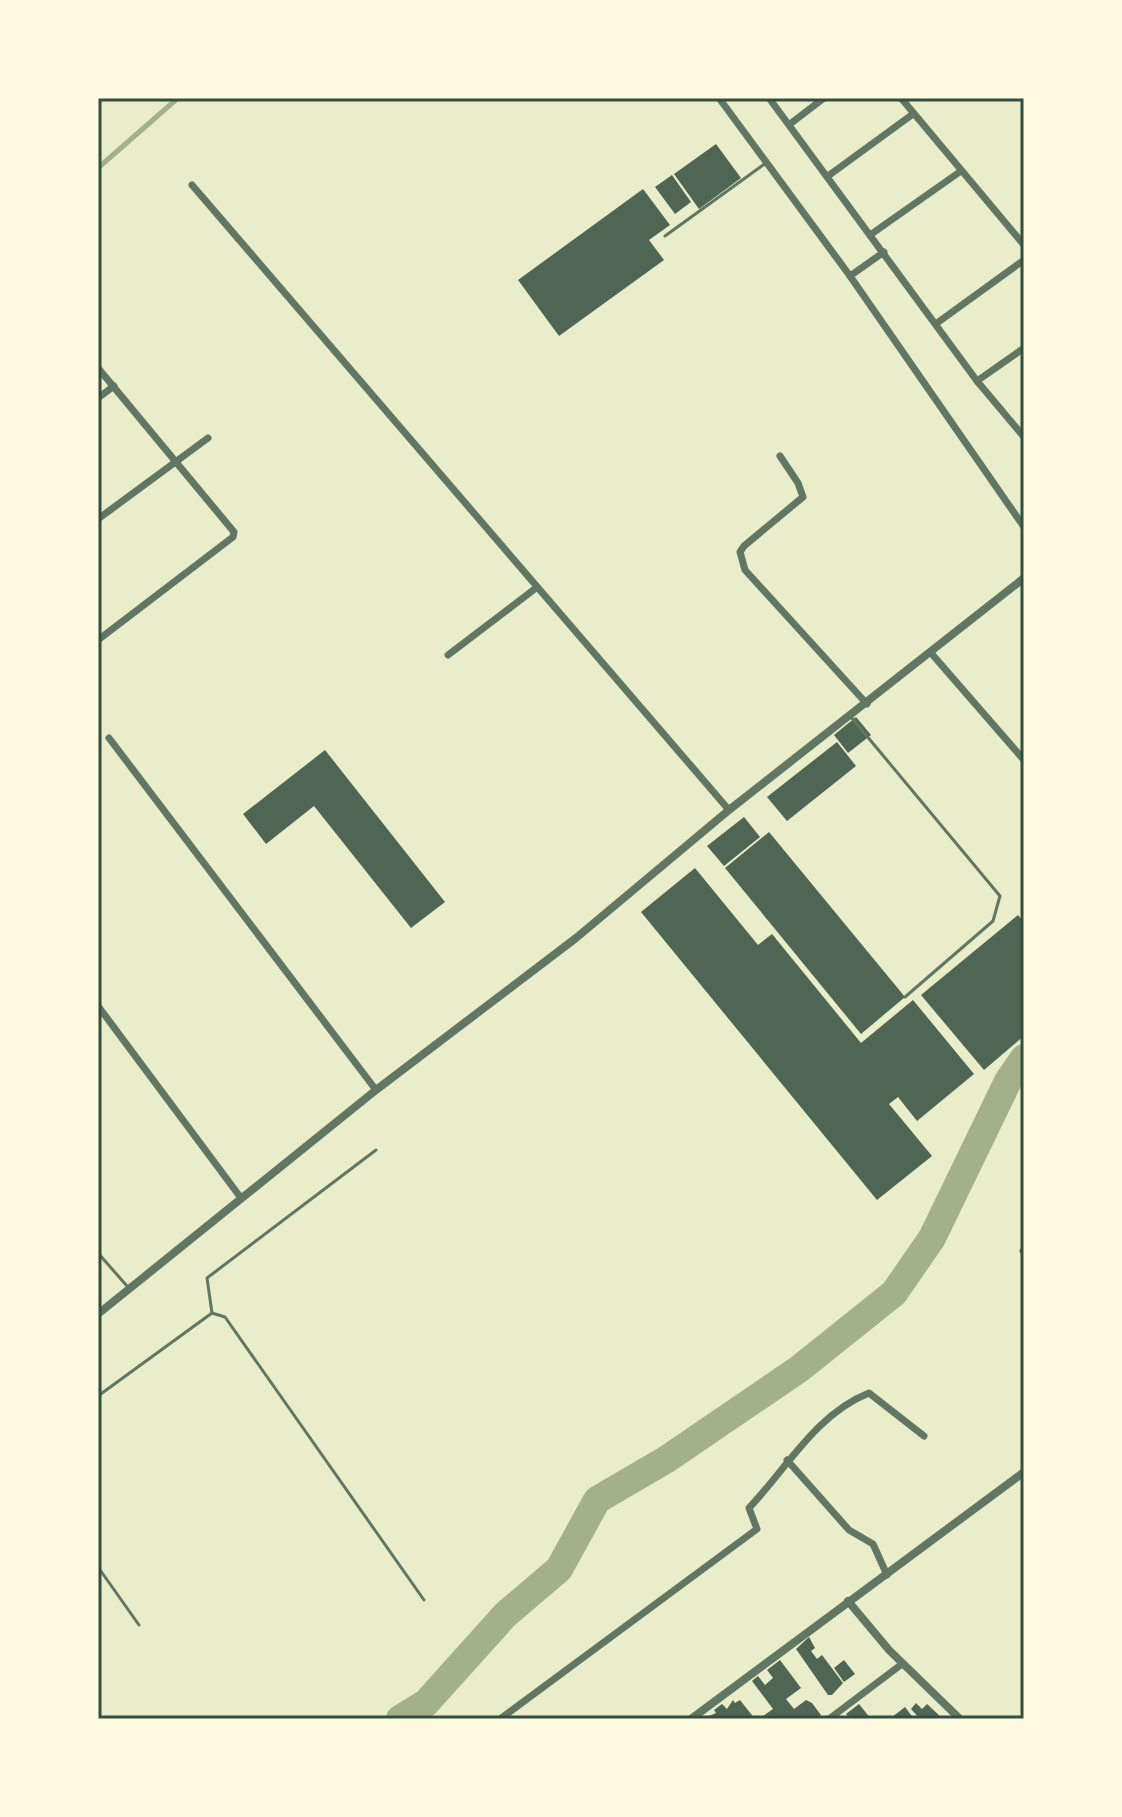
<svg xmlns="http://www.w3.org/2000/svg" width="1122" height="1817" viewBox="0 0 1122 1817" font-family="Figtree,sans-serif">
	<rect width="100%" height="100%" fill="#e9edc9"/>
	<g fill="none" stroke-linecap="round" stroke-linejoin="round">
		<polyline stroke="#a3b18a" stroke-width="5" points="98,168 178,98"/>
		<polyline stroke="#a3b18a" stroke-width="28" points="400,1719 426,1703 505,1615 559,1569 597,1500 667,1459 799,1369 894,1293 932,1238 1008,1081 1024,1058"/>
	</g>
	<g fill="#4f6655">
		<polygon points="716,144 741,178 699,209 674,174"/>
		<polygon points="672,175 691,202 675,214 655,187"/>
		<polygon points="643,189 670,225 649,240 664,260 559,336 518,280"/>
		<polygon points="856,717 871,735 848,753 834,735"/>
		<polygon points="837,742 856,766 787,821 767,797"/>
		<polygon points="325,750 445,902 411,928 314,806 266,844 243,814"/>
		<polygon points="744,817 760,837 724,866 707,846"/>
		<polygon points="769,832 905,997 861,1034 725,868"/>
		<polygon points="695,868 758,945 772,934 861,1043 913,1000 974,1074 917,1121 898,1097 889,1104 932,1156 877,1200 641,912"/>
		<polygon points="1018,915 1024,922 1024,1036 984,1070 921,995"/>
		<polygon points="809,1637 815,1648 811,1651 817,1659 822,1655 843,1683 832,1695 828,1695 796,1649"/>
		<polygon points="780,1660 801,1688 786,1699 794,1709 806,1700 812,1703 821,1715 815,1719 759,1719 773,1709 752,1681 758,1676 765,1685 773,1678 767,1670"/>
		<polygon points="844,1660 855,1674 844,1682 834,1668"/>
		<polygon points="733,1700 735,1703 740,1700 755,1719 702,1719 716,1713 714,1710 722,1704 727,1709"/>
		<polygon points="916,1703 922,1709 927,1704 941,1717 920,1719 911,1709"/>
		<polygon points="859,1704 871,1719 850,1719 846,1714"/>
		<polygon points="905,1707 914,1719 894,1719 892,1717"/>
	</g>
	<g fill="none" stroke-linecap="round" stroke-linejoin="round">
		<g stroke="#617663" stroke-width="3">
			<polyline points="665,236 766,163"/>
			<polyline points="851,717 1000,896 993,921 905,997"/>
			<polyline points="98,1253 127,1286"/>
			<polyline points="212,1313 207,1278 376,1150"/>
			<polyline points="98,1396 212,1313 225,1317 424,1600"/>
			<polyline points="98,1567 139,1625"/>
		</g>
		<g stroke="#617663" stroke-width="7">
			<polyline points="719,98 850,276 1024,527"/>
			<polyline points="769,98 977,381 1024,437"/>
			<polyline points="901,98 1024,245"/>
			<polyline points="790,124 824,98"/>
			<polyline points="828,176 913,114"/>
			<polyline points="192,185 729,810"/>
			<polyline points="870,235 961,171"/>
			<polyline points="850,276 884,252"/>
			<polyline points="937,323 1024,260"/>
			<polyline points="98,368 234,532 233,537 98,640"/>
			<polyline points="977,381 1024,348"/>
			<polyline points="98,398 114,386"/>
			<polyline points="780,456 798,483 803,497 744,546 740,552 745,570 867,704"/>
			<polyline points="98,519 208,438"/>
			<polyline points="931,653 1024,760"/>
			<polyline points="448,655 536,588"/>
			<polyline points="109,738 376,1090"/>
			<polyline points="98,1006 241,1198"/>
			<polyline points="1023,1251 1024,1252"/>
			<polyline points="787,1460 849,1530 873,1544 887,1575"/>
			<path d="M500,1719l257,-190 -8,-21c38,-40 67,-94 120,-115l55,43"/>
			<polyline points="829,1719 902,1664"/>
		</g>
		<g stroke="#617663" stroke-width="8">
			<polyline points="98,1314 376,1090 576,938 729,810 1024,578"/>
			<polyline points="848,1601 889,1650 960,1719"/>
			<polyline points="691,1719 1024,1472"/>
		</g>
	</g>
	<rect width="1122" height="1817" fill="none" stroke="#fefae0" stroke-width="200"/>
	<rect x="100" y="100" width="922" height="1617" fill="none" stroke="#344e41" stroke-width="3"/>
</svg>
